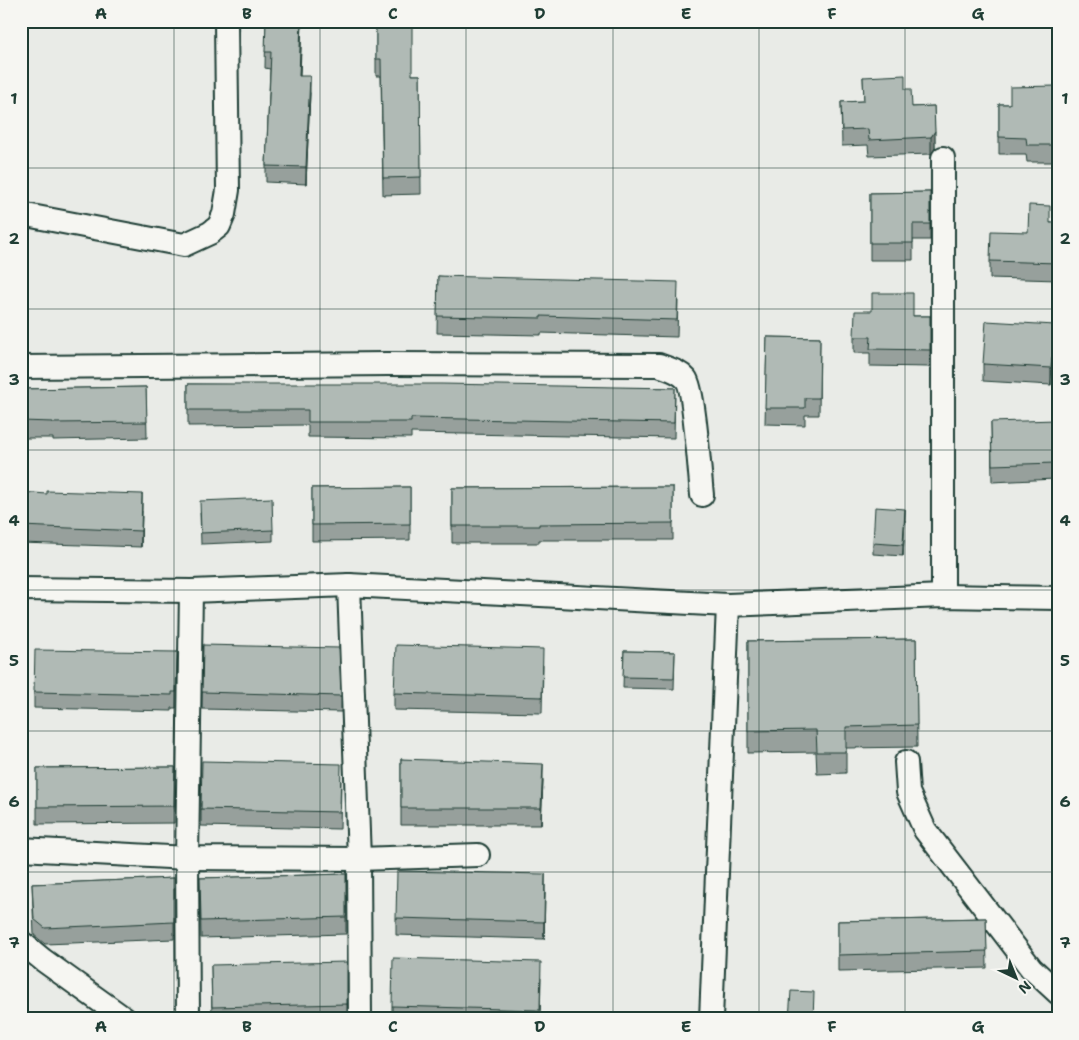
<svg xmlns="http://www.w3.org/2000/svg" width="1079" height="1040" viewBox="0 0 1079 1040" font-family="'Shantell Sans',sans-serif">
	<rect width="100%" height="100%" fill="#e9ebe7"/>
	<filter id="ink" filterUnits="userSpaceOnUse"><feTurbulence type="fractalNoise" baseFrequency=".02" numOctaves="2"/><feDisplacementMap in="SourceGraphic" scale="10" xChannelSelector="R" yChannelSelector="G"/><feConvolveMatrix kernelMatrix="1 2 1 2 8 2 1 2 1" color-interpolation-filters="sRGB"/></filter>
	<g filter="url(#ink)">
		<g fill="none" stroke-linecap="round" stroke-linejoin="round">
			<defs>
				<g id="street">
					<polyline points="943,158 943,596"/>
					<polyline points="21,214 184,245 210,233 219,226 224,214 228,190 226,21"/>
					<path d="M21,367l367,-3 271,1c10,4 20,6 27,14 8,9 14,98 16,116"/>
					<polyline points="349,585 359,859 360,1019"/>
					<polyline points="21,589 191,591 349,585 728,605 943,596 1058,598"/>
					<polyline points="906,762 908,792 925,830 1031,968 1058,993"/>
					<polyline points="21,849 187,858 359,859 478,855"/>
					<polyline points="21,942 43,960 125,1019"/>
					<polyline points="188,1019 187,858 191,591"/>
					<polyline points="711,1019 728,605"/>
				</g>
			</defs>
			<use href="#street" stroke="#1f3d34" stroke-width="26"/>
			<use href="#street" stroke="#f6f6f2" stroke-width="22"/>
		</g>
		<g fill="#97a09c" stroke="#1f3d34">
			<polygon points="266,21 302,21 300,76 310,93 306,184 266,182 266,166 270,69 265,68"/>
			<polygon points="376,21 412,75 420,75 421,194 383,195 381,76 376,76"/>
			<polygon points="863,77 905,89 912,107 934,106 935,148 931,154 869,156 868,145 842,146 841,102 864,101"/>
			<polygon points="1056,86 1055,162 1027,162 1026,154 999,154 999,104 1010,104"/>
			<polygon points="930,192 930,240 913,240 913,260 870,260 870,193"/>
			<polygon points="1050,223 1058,223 1058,280 990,278 990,261 1028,232"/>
			<polygon points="438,276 678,299 677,337 541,333 541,335 437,333"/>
			<polygon points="913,316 930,316 930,367 870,366 870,353 854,353 854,337"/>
			<polygon points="1055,336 1058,336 1058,374 1052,374 1051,385 983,381 983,364"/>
			<polygon points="767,337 820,338 819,415 805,415 805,425 765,424"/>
			<polygon points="188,384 675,388 674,438 411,433 411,438 308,437 308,425 188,426"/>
			<polygon points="146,387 147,438 53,440 53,438 21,438 21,389"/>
			<polygon points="991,422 1057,454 1057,470 1055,470 1055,479 992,482"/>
			<polygon points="410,487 410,540 312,541 312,488"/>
			<polygon points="673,487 673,540 539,540 539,543 452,543 452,488"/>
			<polygon points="21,492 142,511 141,547 21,543"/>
			<polygon points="200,512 273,530 273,541 201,544"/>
			<polygon points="905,520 903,556 873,554 873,543"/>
			<polygon points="916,639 917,747 846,748 846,773 817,774 816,752 748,753 748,641"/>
			<polygon points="203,645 341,696 341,712 202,709"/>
			<polygon points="624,651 675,652 674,689 623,688"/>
			<polygon points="177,652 176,708 172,708 172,711 34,708 34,692"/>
			<polygon points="543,665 542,713 394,710 394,693"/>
			<polygon points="401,759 543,780 541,825 401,825"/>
			<polygon points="175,767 174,823 37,824 37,768"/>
			<polygon points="341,781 340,829 201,826 201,809"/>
			<polygon points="346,874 346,934 201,938 200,878"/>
			<polygon points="174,878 174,939 45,944 34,935 32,884"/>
			<polygon points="545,891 544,939 396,935 396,918"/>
			<polygon points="986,918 987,968 838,971 838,921"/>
			<polygon points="211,965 347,1004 347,1019 212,1019"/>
			<polygon points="541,978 540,1019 392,1019 392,1006"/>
		</g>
		<g fill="#7b827f" stroke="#1f3d34">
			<polygon points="301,21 302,21 299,93 299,76"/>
			<polygon points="310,76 310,93 306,184 306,167"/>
			<polygon points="935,131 935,148 931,154 931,137"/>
			<polygon points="1052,357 1052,374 1051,385 1051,368"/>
			<polygon points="142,494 142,511 141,547 141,531"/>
			<polygon points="905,509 905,520 903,556 903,545"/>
			<polygon points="543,764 543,780 541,825 541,808"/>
			<polygon points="545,874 545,891 544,939 544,922"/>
		</g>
		<g fill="#b0bab5" stroke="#1f3d34">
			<polygon points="266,21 301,21 299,76 310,76 306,167 266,166 271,52 265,52"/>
			<polygon points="376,21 412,21 412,75 420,75 421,177 383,178 381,59 376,59"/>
			<polygon points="905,75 905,89 911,89 912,107 934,106 935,131 931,137 869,140 868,129 842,130 841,102 864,101 863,77"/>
			<polygon points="1056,86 1055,145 1027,145 1026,138 999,137 999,104 1010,104 1010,87"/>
			<polygon points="930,192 930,224 913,224 913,243 870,243 870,193"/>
			<polygon points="1029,205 1050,206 1050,223 1058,223 1058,263 990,261 991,231 1028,232"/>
			<polygon points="438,276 678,282 677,320 541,316 541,318 437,316"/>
			<polygon points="872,293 913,293 913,316 930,316 930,350 870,349 871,337 854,337 855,311 872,311"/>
			<polygon points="986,321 1055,325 1054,336 1058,336 1058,358 1052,357 1051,368 983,364"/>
			<polygon points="767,337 820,338 819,398 805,398 805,408 765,408"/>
			<polygon points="188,384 441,384 675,388 674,423 411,418 411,422 308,422 308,410 188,410"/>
			<polygon points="146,387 147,422 53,423 53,422 21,421 21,389"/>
			<polygon points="1056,420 1057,454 1055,454 1055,463 992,465 991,422"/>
			<polygon points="410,487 410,524 312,525 312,488"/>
			<polygon points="673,487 673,523 539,524 539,526 452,526 452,488"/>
			<polygon points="47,491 142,494 141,531 21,526 21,492 47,494"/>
			<polygon points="272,498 273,530 201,533 200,501"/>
			<polygon points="875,507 905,509 903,545 873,543"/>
			<polygon points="916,639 917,725 846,727 846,752 817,752 816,730 748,731 748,641"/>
			<polygon points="203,645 339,648 341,696 202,692"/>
			<polygon points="396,645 543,649 542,697 394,693"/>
			<polygon points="35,650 177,652 176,692 172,692 172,695 34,692"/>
			<polygon points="624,651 675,652 674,678 623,677"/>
			<polygon points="401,759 543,764 541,808 401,808"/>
			<polygon points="202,761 341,764 340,812 201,809"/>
			<polygon points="175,767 174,806 37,807 37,768"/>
			<polygon points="397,871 545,874 544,922 396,918"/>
			<polygon points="346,874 346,917 201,921 200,878"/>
			<polygon points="174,878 174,922 45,928 34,919 32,884"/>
			<polygon points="986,918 987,951 838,955 838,921"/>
			<polygon points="393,958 541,962 540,1010 392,1006"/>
			<polygon points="347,962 347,1004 212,1007 211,965"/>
			<polygon points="791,991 814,992 813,1019 789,1019"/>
		</g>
	</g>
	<path fill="none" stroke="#1f3d34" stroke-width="1" stroke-opacity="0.55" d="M174,21v998M320,21v998M466,21v998M613,21v998M759,21v998M905,21v998M21,168h1037M21,309h1037M21,450h1037M21,590h1037M21,731h1037M21,872h1037"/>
	<rect width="1079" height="1040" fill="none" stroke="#f6f6f2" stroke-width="55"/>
	<g transform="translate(1016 978) rotate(137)" stroke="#f6f6f2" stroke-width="4" paint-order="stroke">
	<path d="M0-4L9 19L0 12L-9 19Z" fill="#1f3d34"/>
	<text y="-8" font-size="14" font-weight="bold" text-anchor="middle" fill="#1f3d34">N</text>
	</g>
	<rect x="28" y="28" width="1024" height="984" fill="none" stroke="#1f3d34" stroke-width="2"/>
	<g font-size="16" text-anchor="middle" font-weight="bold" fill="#1f3d34">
		<text x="101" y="19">A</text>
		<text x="247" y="19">B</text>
		<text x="393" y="19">C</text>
		<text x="540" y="19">D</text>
		<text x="686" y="19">E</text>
		<text x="832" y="19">F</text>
		<text x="978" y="19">G</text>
		<text x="14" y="104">1</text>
		<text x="1065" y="104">1</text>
		<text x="14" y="244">2</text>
		<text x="1065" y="244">2</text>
		<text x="14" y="385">3</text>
		<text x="1065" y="385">3</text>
		<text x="14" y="526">4</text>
		<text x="1065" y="526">4</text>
		<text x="14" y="666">5</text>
		<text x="1065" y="666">5</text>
		<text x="14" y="807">6</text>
		<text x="1065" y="807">6</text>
		<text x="14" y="948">7</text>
		<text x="1065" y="948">7</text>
		<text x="101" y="1032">A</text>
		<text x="247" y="1032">B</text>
		<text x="393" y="1032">C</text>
		<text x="540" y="1032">D</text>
		<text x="686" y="1032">E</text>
		<text x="832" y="1032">F</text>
		<text x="978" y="1032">G</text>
	</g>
</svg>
